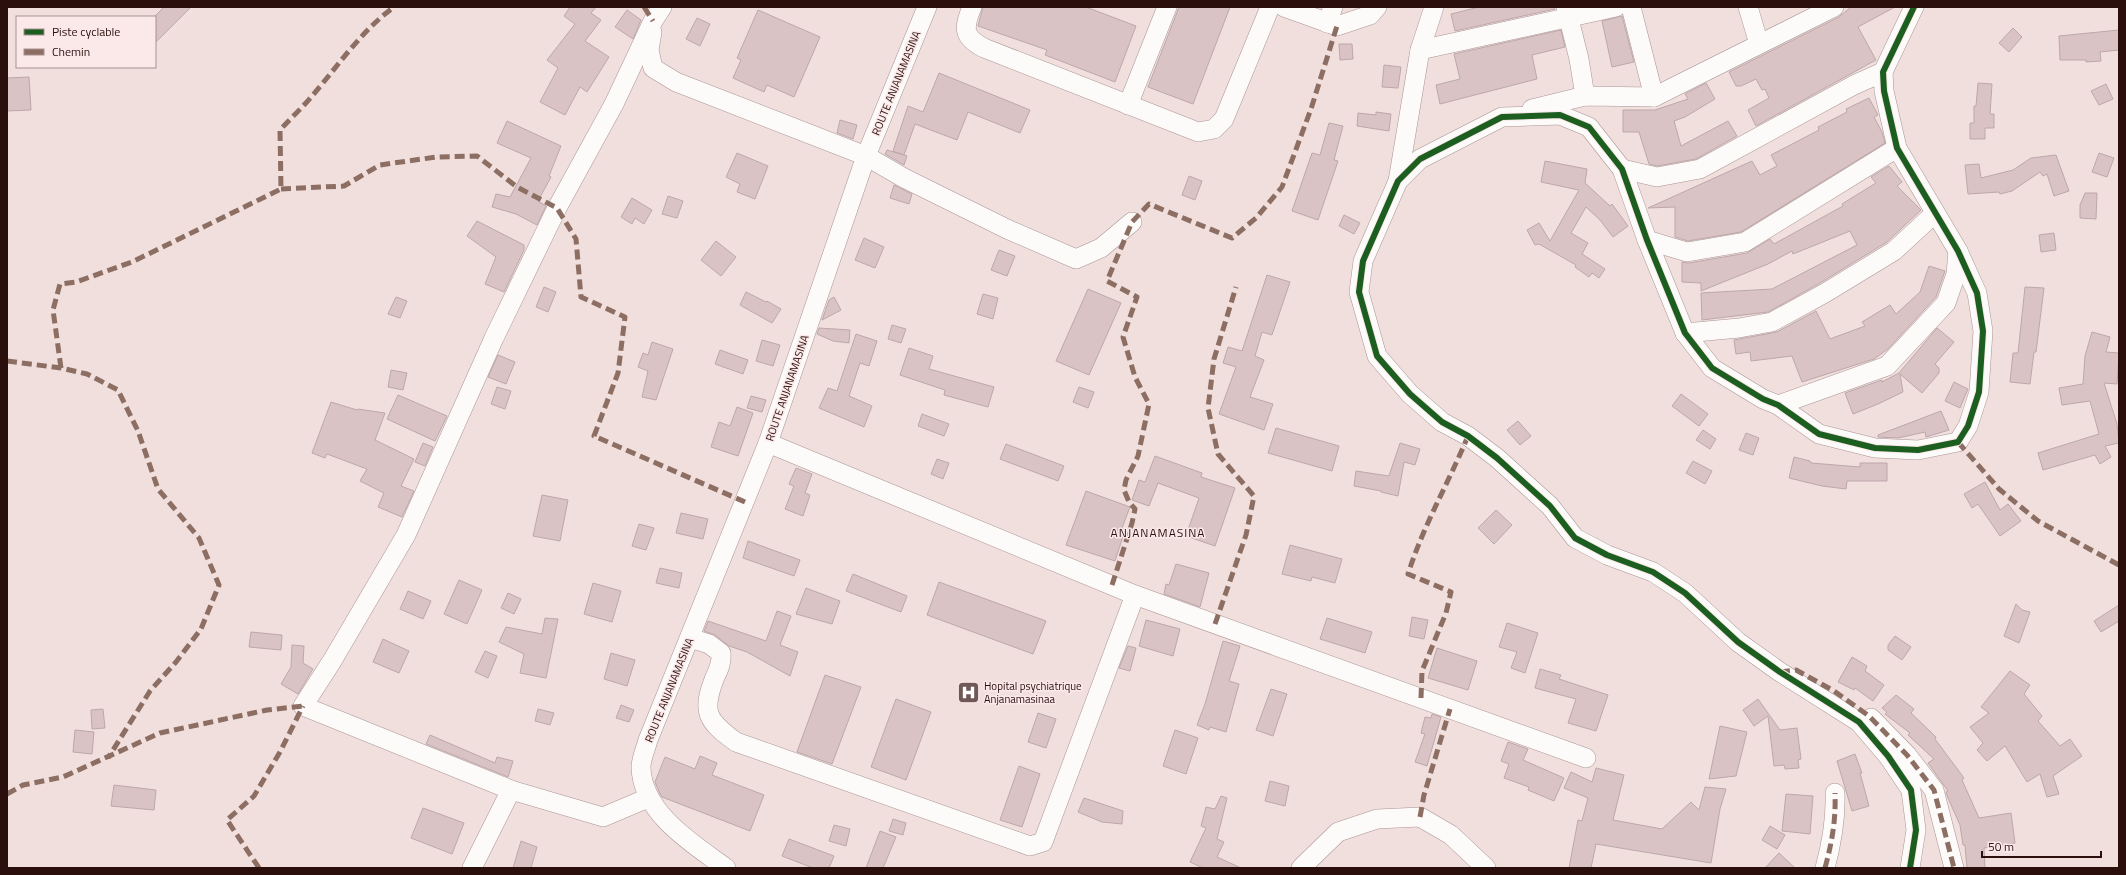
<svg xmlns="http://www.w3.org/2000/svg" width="2126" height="875" viewBox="0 0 2126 875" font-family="'Titillium Web',sans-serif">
	<rect width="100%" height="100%" fill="#f1dfdd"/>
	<g fill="#d9c3c5" stroke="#bda7aa">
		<polygon points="164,7 191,7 155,43 155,16"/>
		<polygon points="570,7 596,7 591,13 601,20 585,41 609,57 587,92 580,87 565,115 540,102 558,68 547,60 575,24 564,16"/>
		<polygon points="983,7 1086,7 1136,26 1115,82 1045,55 1047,50 978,26"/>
		<polygon points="1179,7 1230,7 1193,104 1148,87"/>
		<polygon points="1479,7 1554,7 1555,9 1455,31 1451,14"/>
		<polygon points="1851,7 1895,7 1858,27 1876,60 1756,126 1748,110 1769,98 1765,89 1762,90 1756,79 1741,86 1736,86 1729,72 1839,17"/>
		<polygon points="627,10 641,20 633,39 615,27"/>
		<polygon points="758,10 820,37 794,97 767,85 764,92 733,78 741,60 737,58"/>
		<polygon points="1622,16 1634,62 1612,67 1602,21"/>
		<polygon points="697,18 710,24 700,46 686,39"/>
		<polygon points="2013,28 2022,37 2009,52 1999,43"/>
		<polygon points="1561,30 1565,47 1532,55 1537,79 1440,104 1436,85 1460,79 1454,54"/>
		<polygon points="2119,30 2119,50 2100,52 2101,61 2086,62 2086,60 2060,60 2059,36"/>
		<polygon points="1339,44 1352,44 1353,59 1340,60"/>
		<polygon points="1384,65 1401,67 1398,88 1382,87"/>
		<polygon points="939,73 1030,110 1020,133 968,112 957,140 915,124 904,155 893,151 908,106 923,112"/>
		<polygon points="29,77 31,110 7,111 7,78"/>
		<polygon points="1706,83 1715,99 1685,117 1674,121 1681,146 1728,121 1737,136 1696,159 1657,166 1649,164 1639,132 1623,132 1623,110 1655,110 1688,99 1685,94"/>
		<polygon points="1978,83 1992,84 1990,114 1994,114 1994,128 1985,128 1985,139 1970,139 1970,123 1974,123 1974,106 1976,106"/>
		<polygon points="2106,84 2113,99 2099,105 2091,91"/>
		<polygon points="1869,98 1878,115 1874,117 1882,132 1885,143 1741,232 1688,241 1675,237 1675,207 1648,208 1752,161 1760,175 1777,166 1771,155 1819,130 1818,127 1847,112 1846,109"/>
		<polygon points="1376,112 1391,114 1389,131 1357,126 1358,113 1376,115"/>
		<polygon points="840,120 857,125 853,139 837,133"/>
		<polygon points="507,121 561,146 549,176 551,177 538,201 546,206 537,225 516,214 492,207 496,194 510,197 531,158 497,143"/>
		<polygon points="1329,123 1343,126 1334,160 1338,161 1318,220 1292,211 1312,153 1320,155"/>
		<polygon points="887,150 907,156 904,165 885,154"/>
		<polygon points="737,153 768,166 755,199 737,192 740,184 726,177"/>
		<polygon points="2099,153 2114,158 2107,177 2092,172"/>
		<polygon points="2056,155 2069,191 2054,196 2047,174 2043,176 2040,172 2012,191 2000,194 1999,192 1968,194 1965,165 1979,164 1981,178 2013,170 2031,158"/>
		<polygon points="1545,161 1587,169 1585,183 1610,206 1612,204 1628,226 1613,237 1600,220 1586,207 1571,233 1588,243 1582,254 1605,269 1599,278 1592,273 1589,277 1575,267 1576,265 1539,244 1535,245 1527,230 1539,223 1550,241 1579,190 1541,182"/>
		<polygon points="1889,166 1902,182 1897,186 1921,210 1887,242 1820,283 1768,312 1702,320 1701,293 1772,289 1857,245 1850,231 1793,254 1792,251 1768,264 1701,291 1701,283 1682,282 1682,262 1689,263 1747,253 1770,239 1774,244 1843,206 1842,204 1876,183 1871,177"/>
		<polygon points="1189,176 1202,181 1195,200 1182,195"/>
		<polygon points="894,185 912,194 909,204 890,198"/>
		<polygon points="2085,193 2097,193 2096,219 2080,218 2080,205"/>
		<polygon points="668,196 683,201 677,218 662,214"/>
		<polygon points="632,198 652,210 644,224 635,218 632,224 621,217"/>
		<polygon points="1344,215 1360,223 1354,234 1339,226"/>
		<polygon points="477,221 524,245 524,250 504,292 485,284 496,257 467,236"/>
		<polygon points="2054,233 2056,250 2041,252 2039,235"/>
		<polygon points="864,238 884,247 875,268 855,260"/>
		<polygon points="716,241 736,257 721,276 701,260"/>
		<polygon points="999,250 1015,256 1007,276 991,270"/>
		<polygon points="1929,266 1945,271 1936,297 1888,349 1874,359 1802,382 1792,356 1751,361 1750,352 1736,354 1734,340 1777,332 1816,311 1830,339 1865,326 1862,322 1890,305 1896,314 1920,292"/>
		<polygon points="1267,275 1290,282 1272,335 1262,332 1255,356 1264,360 1250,397 1273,404 1264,430 1219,414 1236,367 1223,363 1228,347 1242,351"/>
		<polygon points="544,287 556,292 548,312 536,307"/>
		<polygon points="2025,287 2044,288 2036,352 2034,352 2030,384 2010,382 2013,353 2018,353"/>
		<polygon points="1088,289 1121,303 1089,375 1056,361"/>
		<polygon points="746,292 766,302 767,301 781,309 772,323 740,305"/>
		<polygon points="983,294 998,298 993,319 977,314"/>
		<polygon points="396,297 407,301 400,318 388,314"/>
		<polygon points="834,297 841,310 822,320 829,300"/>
		<polygon points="892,325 906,329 901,343 888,339"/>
		<polygon points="819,328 850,330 849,343 833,341 817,334"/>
		<polygon points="1937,328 1954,342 1935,364 1939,368 1939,373 1922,393 1900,374 1903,392 1878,404 1853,414 1845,393 1882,380 1882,382 1899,373"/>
		<polygon points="2092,332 2110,337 2106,352 2119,353 2117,384 2104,383 2117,424 2119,443 2105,446 2111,457 2100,464 2095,455 2043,470 2038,453 2099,434 2090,401 2062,405 2059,388 2083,384 2085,356"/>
		<polygon points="856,334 877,341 869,366 860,363 849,396 872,406 864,427 819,408 828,388 837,391"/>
		<polygon points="762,340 780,345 773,366 756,361"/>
		<polygon points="652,342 673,349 656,400 642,397 648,371 638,367 643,353 648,355"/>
		<polygon points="909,348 933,356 929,369 994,387 988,407 944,395 945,390 900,375"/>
		<polygon points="720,350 748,360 743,374 715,364"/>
		<polygon points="498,355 515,362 506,384 488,377"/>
		<polygon points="391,370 407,373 403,390 388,387"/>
		<polygon points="1954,382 1968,389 1960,408 1945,401"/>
		<polygon points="497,387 511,391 505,409 491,404"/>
		<polygon points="1079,387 1094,392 1088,408 1073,402"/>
		<polygon points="1681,394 1708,414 1699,426 1672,406"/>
		<polygon points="398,395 447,416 435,441 387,419"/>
		<polygon points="751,396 766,400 762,412 747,408"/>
		<polygon points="331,402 357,410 358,409 385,413 375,440 414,459 401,486 414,491 402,517 378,507 384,493 360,481 367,469 327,454 325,458 312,453"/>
		<polygon points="737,407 753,413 738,456 711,447 719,422 730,426"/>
		<polygon points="1941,411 1949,430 1926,437 1925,432 1898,438 1878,437 1878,435"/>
		<polygon points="922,414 949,424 944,436 918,426"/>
		<polygon points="1518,421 1531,436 1520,445 1507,430"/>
		<polygon points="1276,428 1339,446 1332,471 1268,453"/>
		<polygon points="1703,430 1716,439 1710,449 1696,440"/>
		<polygon points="1746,433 1759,438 1753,455 1739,450"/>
		<polygon points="423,443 433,447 425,466 415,462"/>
		<polygon points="1400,443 1420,449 1415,465 1404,462 1398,496 1381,492 1381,491 1354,486 1356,471 1389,476"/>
		<polygon points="1006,444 1064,466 1058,481 1000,459"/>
		<polygon points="1155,456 1202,473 1201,477 1235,488 1215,546 1186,536 1199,498 1158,483 1149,506 1132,500 1139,480 1145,482"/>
		<polygon points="1794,457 1810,461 1811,463 1860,467 1860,463 1887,463 1887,481 1847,481 1846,489 1822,486 1789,478"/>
		<polygon points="937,459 949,463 943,479 931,474"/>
		<polygon points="1693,461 1712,471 1705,484 1686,473"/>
		<polygon points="796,468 812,474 805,493 810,495 803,516 785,509 794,486 789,484"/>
		<polygon points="1985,482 2000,510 2008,504 2021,521 2000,536 1978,504 1972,508 1964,494"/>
		<polygon points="1086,491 1130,507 1122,528 1125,530 1115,561 1066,545"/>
		<polygon points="542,495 568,500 560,541 533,536"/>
		<polygon points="1496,510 1512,525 1494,544 1478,528"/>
		<polygon points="681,513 708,519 703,539 676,533"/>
		<polygon points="639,524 654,528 646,550 632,546"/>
		<polygon points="748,541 800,560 794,576 743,558"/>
		<polygon points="1290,545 1342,559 1335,583 1312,577 1311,581 1282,574"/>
		<polygon points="1176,564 1209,573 1200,607 1164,594 1166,584 1169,585"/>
		<polygon points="660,568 682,573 679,588 656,583"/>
		<polygon points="853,574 907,596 901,612 846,591"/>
		<polygon points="459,580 482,590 467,624 444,614"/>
		<polygon points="939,582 1046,621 1033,654 927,615"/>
		<polygon points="593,583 621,591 612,622 584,614"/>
		<polygon points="806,588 840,601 832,624 796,614"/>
		<polygon points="408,591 431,601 423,619 400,609"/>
		<polygon points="508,593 521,599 514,614 501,608"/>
		<polygon points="2016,604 2022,610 2030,612 2019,643 2004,636"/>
		<polygon points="2119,605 2119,621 2101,632 2094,621"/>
		<polygon points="777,611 791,616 780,645 798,652 790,676 747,652 729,646 715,635 704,631 708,621 766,641"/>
		<polygon points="1412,617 1428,620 1424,639 1409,636"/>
		<polygon points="545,618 558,619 546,678 520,673 524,654 499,642 506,627 542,634"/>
		<polygon points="1327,618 1372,632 1365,653 1320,639"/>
		<polygon points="1146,620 1180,629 1173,656 1139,646"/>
		<polygon points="1507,623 1538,633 1525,673 1511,668 1517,652 1499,647"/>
		<polygon points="251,632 282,635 281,650 249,647"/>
		<polygon points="1895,636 1911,647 1902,660 1888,650 1888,645"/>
		<polygon points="383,639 409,651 399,673 373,662"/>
		<polygon points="1223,641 1240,646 1229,681 1239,684 1226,732 1210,727 1209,730 1197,725 1205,704"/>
		<polygon points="292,645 304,646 303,663 313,669 298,694 281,684 291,667"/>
		<polygon points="1128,646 1136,648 1130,671 1119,668"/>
		<polygon points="1437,648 1477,661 1468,690 1428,678"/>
		<polygon points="485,651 497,656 488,678 475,672"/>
		<polygon points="611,653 635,660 627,686 604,679"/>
		<polygon points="1852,657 1867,666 1865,671 1884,685 1873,701 1855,688 1854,690 1838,682"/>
		<polygon points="1540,669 1561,675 1559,679 1608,695 1596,731 1568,723 1576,699 1535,688"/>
		<polygon points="2010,671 2030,685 2024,694 2042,716 2038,721 2060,746 2070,739 2082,756 2053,776 2059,794 2047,797 2040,774 2027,782 2005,746 1987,761 1977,750 1983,743 1970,727 1989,713 1981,707"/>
		<polygon points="825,675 861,687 832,764 797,752"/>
		<polygon points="1271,689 1287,694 1273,736 1256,730"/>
		<polygon points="1896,695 1914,709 1911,713 1936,737 1935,739 1964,778 1962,780 1979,818 2011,813 2015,843 1984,848 1985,868 1967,868 1965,845 1963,845 1960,825 1948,798 1946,792 1948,791 1928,763 1934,759 1908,735 1910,733 1885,714 1887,712 1882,708"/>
		<polygon points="896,699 931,712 906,780 871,767"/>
		<polygon points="1758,699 1780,730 1797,728 1801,759 1798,760 1799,768 1785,769 1784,765 1774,766 1768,716 1754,726 1743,710"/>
		<polygon points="621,705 634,710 629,722 616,718"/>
		<polygon points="103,709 105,728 92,729 91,710"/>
		<polygon points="538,709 554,713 550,725 535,721"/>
		<polygon points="1038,713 1056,719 1046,748 1028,742"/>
		<polygon points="1432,714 1441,717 1427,766 1415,762 1425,734 1421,733 1425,717 1431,718"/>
		<polygon points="1720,726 1747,732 1736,776 1709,779"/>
		<polygon points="75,730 94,732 92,754 73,752"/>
		<polygon points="1175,730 1198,738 1186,774 1163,766"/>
		<polygon points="430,735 495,763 497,757 513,761 508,777 426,744"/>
		<polygon points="1508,742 1528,749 1523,760 1564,778 1554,801 1528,790 1529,787 1504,778 1509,764 1501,761"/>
		<polygon points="1855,754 1862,773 1860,773 1869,806 1852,811 1837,761"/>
		<polygon points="700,756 717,763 712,775 764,795 750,831 662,797 660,794 655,782 665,757 695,769"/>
		<polygon points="1019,766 1040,774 1022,827 1000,820"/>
		<polygon points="1596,768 1624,775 1613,820 1662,829 1691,802 1699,810 1705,787 1726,789 1720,809 1711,863 1596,844 1591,868 1569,868 1578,820 1582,821 1588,798 1564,788 1571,772 1592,782"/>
		<polygon points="1270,781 1289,786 1285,806 1265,801"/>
		<polygon points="114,785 156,790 154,810 111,806"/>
		<polygon points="1786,794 1813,796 1810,834 1782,831"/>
		<polygon points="1221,796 1227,798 1217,839 1224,842 1217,857 1241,868 1203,868 1190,862 1206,828 1201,826 1206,807 1215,809"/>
		<polygon points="1084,798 1123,811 1122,824 1102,822 1078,812"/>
		<polygon points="423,808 464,823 452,854 411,838"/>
		<polygon points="893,819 906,823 903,835 889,831"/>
		<polygon points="834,825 850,829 846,846 829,841"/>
		<polygon points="1770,826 1785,835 1777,849 1762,840"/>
		<polygon points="880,831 896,837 883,868 866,868"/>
		<polygon points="789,839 834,856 829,868 813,868 782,856"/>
		<polygon points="521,841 537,847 531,868 513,868"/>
		<polygon points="1779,853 1795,868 1765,868"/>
	</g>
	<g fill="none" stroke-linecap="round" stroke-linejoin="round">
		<defs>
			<g id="minor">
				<path d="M972,7c-9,22 -9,30 12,41l214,84 16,-3 10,-10 46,-112"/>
				<polyline points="1284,7 1337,26 1370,15 1377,7"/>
				<polyline points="1566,7 1579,59 1585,96"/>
				<polyline points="1631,7 1654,97"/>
				<polyline points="1748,7 1759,44"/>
				<polyline points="1327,23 1333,7"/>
				<polyline points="652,32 649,50 653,68 676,82 866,156 904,178 1007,229 1076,259 1101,248 1132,222"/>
				<polyline points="1420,50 1616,7"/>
				<polyline points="1128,105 1167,7"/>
				<polyline points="1532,109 1585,96 1654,97 1834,7"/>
				<polyline points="1622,169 1657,177 1700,169 1854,85 1883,72"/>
				<polyline points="1398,181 1420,50 1434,7"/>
				<polyline points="1647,240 1687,252 1745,242 1897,148"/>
				<polyline points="1685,333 1739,328 1772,322 1825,293 1894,251 1934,214"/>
				<polyline points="1778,405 1887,366 1946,303 1956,274 1958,251"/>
				<polyline points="768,443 1135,595 1586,758"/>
				<path d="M690,638l19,6 12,9c1,9 -2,16 -6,24 -14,35 -8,44 21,65l294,104 13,-4 92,-247"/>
				<polyline points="1871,718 1907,755 1934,790 1954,868"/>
				<polyline points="648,798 603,817 511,790 303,706 332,661 406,535 494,338 557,208 614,104 653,21 662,7"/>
				<polyline points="472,868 511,790"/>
				<path d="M726,868c-33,-24 -84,-55 -85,-101 0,-8 5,-19 7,-27l120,-297 98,-287 61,-149"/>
				<polyline points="1301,868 1338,832 1377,819 1420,817 1451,835 1486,868"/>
				<path d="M1825,868c7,-26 11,-48 10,-75"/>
				<polyline points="1910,868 1916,830 1911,790 1888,756 1859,722 1780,672 1738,642 1685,593 1653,572 1607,555 1575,538 1550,506 1497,458 1468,436 1442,422 1410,394 1377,356 1359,292 1363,261 1398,181 1420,159 1502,117 1560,115 1589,127 1622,169 1647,240 1685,333 1712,368 1763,399 1778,405 1819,434 1875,448 1918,450 1958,442 1968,426 1979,392 1983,331 1977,293 1958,251 1897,148 1884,91 1883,72 1914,7"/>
			</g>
		</defs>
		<use href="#minor" stroke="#aa9593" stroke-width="20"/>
		<use href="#minor" stroke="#fdfafa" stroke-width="19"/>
		<g stroke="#8d6e63" stroke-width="5" stroke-dasharray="10 5" stroke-linecap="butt">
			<polyline points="644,7 653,21"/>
			<polyline points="281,189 344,186 380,165 436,157 477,156 517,187 557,208 576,239 581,297 625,317 618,373 594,436 745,502"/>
			<polyline points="7,361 61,368 87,374 118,390 138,431 158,489 199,538 219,585 201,629 176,662 150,691 108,758"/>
			<path d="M61,368l-8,-58 7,-26 16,-2 56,-20 149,-73 -1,-59c10,-11 22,-22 32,-34 26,-30 49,-65 82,-89"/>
			<polyline points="1958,442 1999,489 2038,521 2119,565"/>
			<polyline points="1112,585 1132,523 1135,509 1129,502 1124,490 1126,480 1138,456 1149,404 1135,377 1123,337 1137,297 1107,281 1132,222 1149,204 1232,238 1256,218 1282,187 1311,109 1337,26"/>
			<polyline points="1215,624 1246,535 1254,496 1218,454 1208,408 1214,359 1236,287"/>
			<polyline points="1780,672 1796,670 1834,691 1869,716 1907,755 1934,790 1954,868"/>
			<path d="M1421,698l1,-27 24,-58 5,-21 -43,-18c16,-50 40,-90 60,-138"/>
			<polyline points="7,794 23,785 63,777 160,733 267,710 303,706"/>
			<polyline points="1420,817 1424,795 1450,709"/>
			<polyline points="259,868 227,820 254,796 280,752 303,706"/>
			<path d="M1825,868c7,-26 11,-48 10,-75"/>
		</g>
		<defs>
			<polyline id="cycleway" points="1910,868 1916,830 1911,790 1888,756 1859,722 1780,672 1738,642 1685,593 1653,572 1607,555 1575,538 1550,506 1497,458 1468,436 1442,422 1410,394 1377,356 1359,292 1363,261 1398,181 1420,159 1502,117 1560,115 1589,127 1622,169 1647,240 1685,333 1712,368 1763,399 1778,405 1819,434 1875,448 1918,450 1958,442 1968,426 1979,392 1983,331 1977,293 1958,251 1897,148 1884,91 1883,72 1914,7"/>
		</defs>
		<use href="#cycleway" stroke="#fae9e8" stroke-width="8"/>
		<use href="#cycleway" stroke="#1b5e20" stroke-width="6"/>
	</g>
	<defs>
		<symbol id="hospital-square" viewBox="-11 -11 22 22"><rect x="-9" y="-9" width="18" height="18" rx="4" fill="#705856" stroke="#fae9e8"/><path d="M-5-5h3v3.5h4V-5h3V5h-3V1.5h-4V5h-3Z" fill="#fff"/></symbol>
	</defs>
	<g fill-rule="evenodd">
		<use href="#hospital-square" x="956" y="680" width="25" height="25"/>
	</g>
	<g text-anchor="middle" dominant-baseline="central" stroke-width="3" stroke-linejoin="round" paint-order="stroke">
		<g font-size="11" fill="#2a0f0d" stroke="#fae9e8">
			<text transform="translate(896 83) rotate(-68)">ROUTE ANJANAMASINA</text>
			<text transform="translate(787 388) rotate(-71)">ROUTE ANJANAMASINA</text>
			<text transform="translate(669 690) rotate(-68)">ROUTE ANJANAMASINA</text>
		</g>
		<g font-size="11" fill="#2a0f0d" stroke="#fae9e8" text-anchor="start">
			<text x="984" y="686">Hopital psychiatrique<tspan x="984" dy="13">Anjanamasinaa</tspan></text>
		</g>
		<g font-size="12" letter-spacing="1" fill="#2a0f0d" stroke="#fae9e8">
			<text x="1158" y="532">ANJANAMASINA</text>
		</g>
	</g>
	<rect width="2126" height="875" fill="none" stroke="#2a0f0d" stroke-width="16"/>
	<rect x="16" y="16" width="140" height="52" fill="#fae9e8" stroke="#a79290"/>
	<rect x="24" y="29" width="20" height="6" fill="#1b5e20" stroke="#a79290"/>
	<text x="52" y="36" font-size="12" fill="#2a0f0d">Piste cyclable</text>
	<rect x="24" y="49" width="20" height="6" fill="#8d6e63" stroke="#a79290"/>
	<text x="52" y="56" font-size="12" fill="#2a0f0d">Chemin</text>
	<path d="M1982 851v6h119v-6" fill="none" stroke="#2a0f0d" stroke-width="2"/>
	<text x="1988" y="851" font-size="12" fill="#2a0f0d" stroke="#fae9e8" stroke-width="3" paint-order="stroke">50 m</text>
</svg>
